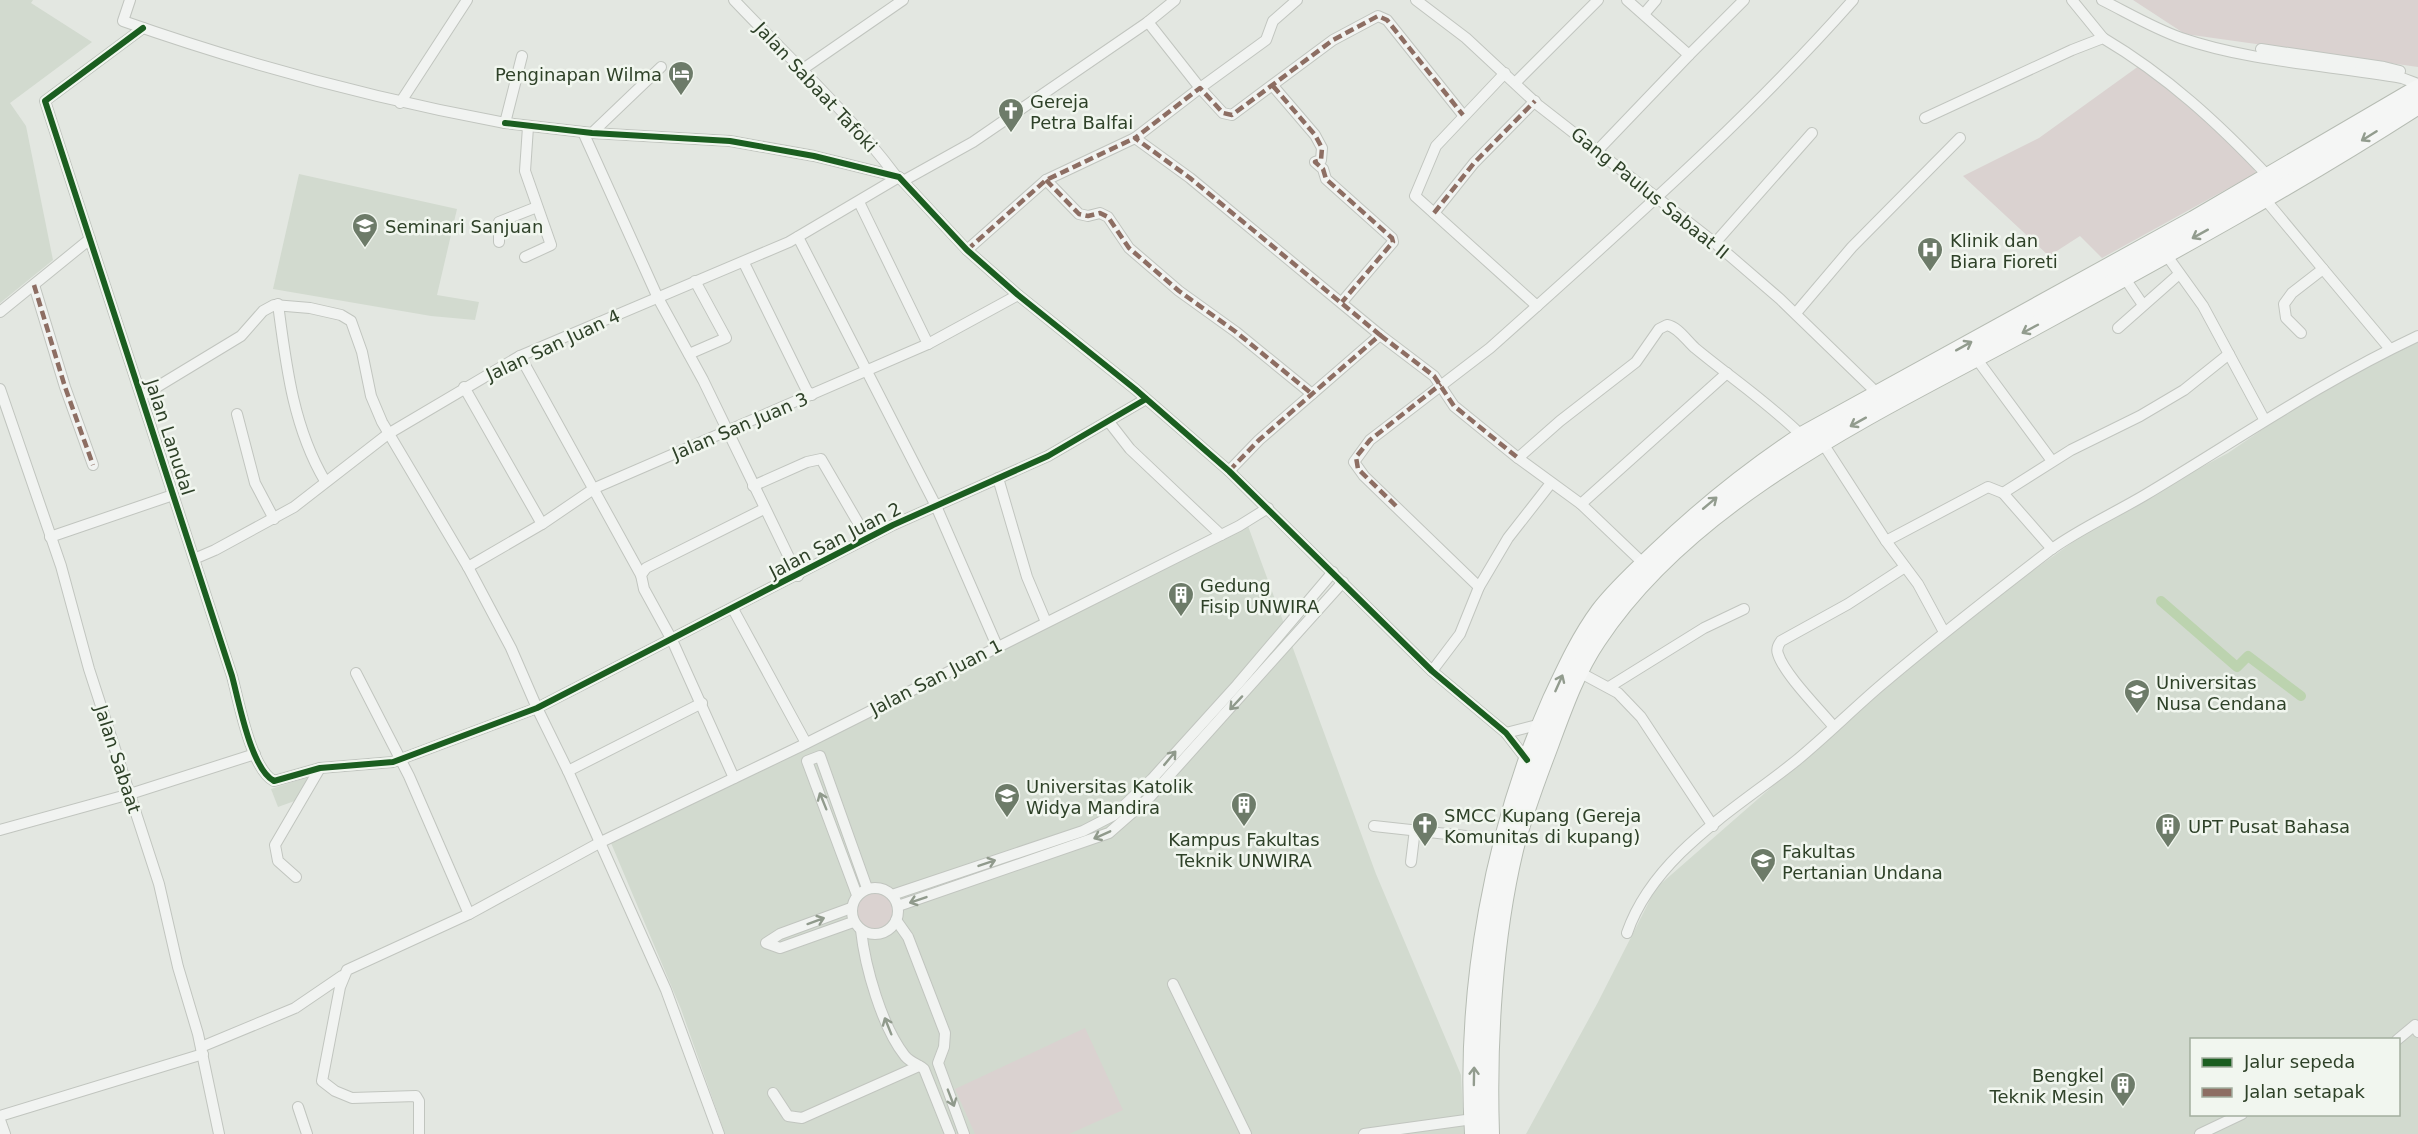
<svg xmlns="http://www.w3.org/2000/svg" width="2418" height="1134" viewBox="0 0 2418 1134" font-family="'DejaVu Sans',sans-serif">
	<rect width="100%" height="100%" fill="#e3e7e1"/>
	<g fill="#d2dacf" fill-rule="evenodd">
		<polygon points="0,0 33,0 31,3 92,42 10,103 26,126 53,260 0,303"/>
		<polygon points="299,174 457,209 437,295 479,302 475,320 431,316 273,289"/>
		<path d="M2418,341v793h-892l71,-130 59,-116 259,-226 106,-83 87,-62 120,-64 88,-60zM2192,1040h206v74h-206z"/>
		<polygon points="1248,526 1376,874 1461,1075 1464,1134 725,1134 681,1009 611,843"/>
		<polygon points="308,777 309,783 300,799 278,807 271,789"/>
	</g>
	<g fill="#dad2d0">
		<polygon points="2133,0 2418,0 2418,67 2185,34"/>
		<polygon points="2143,63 2247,158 2256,173 2102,258 2080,236 2049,256 1963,176 2039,138"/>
		<circle cx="875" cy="911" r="18"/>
		<polygon points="1085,1028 1123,1110 1069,1134 975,1134 955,1089"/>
	</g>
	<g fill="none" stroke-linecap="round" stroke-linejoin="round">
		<polyline stroke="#bcd3af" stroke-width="10" points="2161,601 2237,667 2248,656 2301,696"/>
		<defs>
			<g id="street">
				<path d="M130,0l-7,21c125,44 253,78 382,102l17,-67"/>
				<path d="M734,0c55,58 114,112 162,176"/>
				<polyline points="1416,0 1466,38 1538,105 1715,243 1780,299 1877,393"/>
				<polyline points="2072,0 2103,38"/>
				<path d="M2102,0c26,13 51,28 79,38 70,24 147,27 221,40l16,6"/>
				<polyline points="1644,14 1656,0"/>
				<polyline points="1148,22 1200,88 1266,40 1273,21 1297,0"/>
				<path d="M143,28l-98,73 187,575c7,26 19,93 42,105l46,-13 73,-6 144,-54 356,-183 155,-69 98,-57"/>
				<polyline points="2261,49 2384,67 2400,71"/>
				<polyline points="1689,55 1744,0"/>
				<polyline points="803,69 903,0"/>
				<path d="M1505,73l-69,73 -21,50 122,110c109,-98 219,-196 316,-306"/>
				<polyline points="1516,82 1598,0"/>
				<polyline points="1273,86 1315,135 1322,148 1321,160 1315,162 1323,169 1326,179 1392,238 1393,242 1342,302"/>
				<polyline points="400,103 467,0"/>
				<path d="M1925,118l147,-68 31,-12c64,38 115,85 166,139"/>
				<polyline points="505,123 592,133 730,141 814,156 899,177 967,250 1018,295 1135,389 1229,471 1432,671 1506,733 1527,760"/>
				<polyline points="583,132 658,298 703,380 798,576"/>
				<polyline points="592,133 661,67"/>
				<polyline points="1598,150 1689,55 1627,0"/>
				<polyline points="1046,180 1079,214 1088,216 1100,213 1108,217 1129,248 1179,291 1236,332 1312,394"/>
				<polyline points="903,181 973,142 1148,22 1175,0"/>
				<polyline points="2264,198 2323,269 2292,293 2284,304 2286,318 2301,333"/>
				<polyline points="859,202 928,344"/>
				<polyline points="1434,213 1474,163 1535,101"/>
				<polyline points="798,237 936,506 997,646"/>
				<polyline points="499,242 499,222 537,207"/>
				<polyline points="1715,243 1812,133"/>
				<polyline points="967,250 1046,180 1135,138"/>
				<polyline points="2165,253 2203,306 2264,419"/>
				<polyline points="525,257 551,245 525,171 528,127"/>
				<polyline points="744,263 807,391 812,395"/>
				<polyline points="2323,269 2390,349"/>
				<polyline points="2124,277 2143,305"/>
				<polyline points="34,285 65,387 93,465"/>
				<path d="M278,304c8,61 15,123 47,177"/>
				<polyline points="0,312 90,239"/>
				<polyline points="1796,313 1852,247 1960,138"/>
				<polyline points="2118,328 2178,275"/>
				<polyline points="1380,335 1434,376 1454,406 1518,458"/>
				<polyline points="689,354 726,338 695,281"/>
				<polyline points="520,356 641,575"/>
				<polyline points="1976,358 2052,461"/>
				<polyline points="464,387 542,524"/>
				<polyline points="0,389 61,566 89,669 159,884 178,967 198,1034 219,1134"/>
				<polyline points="142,396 241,336 263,311 274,305 310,308 341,315 351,321 362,352 371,396 382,422 468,567 511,648 537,708 568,771"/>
				<polyline points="237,414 255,483 274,519"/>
				<polyline points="1109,422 1130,449 1221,535"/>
				<polyline points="1822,442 1886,541 1918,584 1944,632"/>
				<polyline points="1229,471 1259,440 1380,335 1190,178 1135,138 1200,88 1223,113 1232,115 1333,40 1378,16 1387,20 1463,115"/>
				<polyline points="998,478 1027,577 1046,622"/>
				<polyline points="753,486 807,462 821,459 867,538"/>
				<polyline points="2003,493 2071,450 2140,416 2184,390 2229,354"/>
				<polyline points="1581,504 1727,373"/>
				<polyline points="50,537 173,495"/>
				<polyline points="1886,541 1988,487 2003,493 2052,549"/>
				<polyline points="194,559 215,550 294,507 388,434 520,356 789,242 899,177"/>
				<path d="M1644,564l-63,-60 -63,-46 42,-37 76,-59 23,-33 8,-4c11,2 19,15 28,23 35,29 74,55 107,88"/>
				<polyline points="468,567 542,524 595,488 928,344 1018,295"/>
				<polyline points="1479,587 1364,476 1354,462 1370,440 1490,348 1537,306"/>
				<polyline points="733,609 806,743"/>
				<polyline points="1432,671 1460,634 1479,587 1508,538 1551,483"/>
				<polyline points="1579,672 1618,693 1641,717 1713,826"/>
				<polyline points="356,673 409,776 469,914"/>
				<polyline points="1609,687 1704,628 1744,609"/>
				<polyline points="702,703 568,771 666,990 719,1134"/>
				<path d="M1834,727c-14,-17 -50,-53 -56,-73 -2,-5 0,-9 3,-13l67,-37 57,-37"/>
				<polyline points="1506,733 1541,724"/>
				<polyline points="734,778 672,640 644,589 641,575 646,568 764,509"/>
				<polyline points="1374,826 1502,840"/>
				<polyline points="0,830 130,794 255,754"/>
				<polyline points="1411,862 1415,829"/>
				<polyline points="296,877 278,861 275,845 320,768"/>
				<circle cx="875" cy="911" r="23"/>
				<polyline points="857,895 807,761 820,756 867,888"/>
				<polyline points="892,895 1083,831 1114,815 1152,779 1237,685 1333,572"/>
				<polyline points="898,906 1109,833 1150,797 1343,582"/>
				<polyline points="851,908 780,934 766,943 780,948 853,922"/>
				<polyline points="896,920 908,937 945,1033 944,1047 938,1063 964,1134"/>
				<path d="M861,930c4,37 21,97 44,126 6,7 13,8 19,13l26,65"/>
				<path d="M1627,933c27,-78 109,-124 170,-173 29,-24 55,-50 83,-74 55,-47 112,-91 169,-135 30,-22 64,-37 96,-56 92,-55 175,-113 273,-159"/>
				<polyline points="1173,984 1246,1134"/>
				<polyline points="2397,1040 2415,1025 2418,1032"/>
				<polyline points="201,1047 295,1008 342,976"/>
				<polyline points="773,1093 788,1116 802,1118 919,1066"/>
				<polyline points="298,1107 307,1134"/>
				<polyline points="0,1116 203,1054"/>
				<polyline points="0,1120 5,1134"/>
				<polyline points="419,1134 419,1101 416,1096 352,1098 335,1091 322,1081 340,987 347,970 469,914 601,842 801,746 1239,526 1268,508"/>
				<polyline points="1364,1134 1473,1119"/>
				<polyline points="2200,1134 2242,1114"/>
			</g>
			<g id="highway">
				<path d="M1474,1134c-9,-144 20,-304 78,-435 14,-30 28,-61 48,-88 16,-21 37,-40 57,-59 45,-43 92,-81 145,-116l392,-216 224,-131"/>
				<path d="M1490,1134c-3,-91 3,-196 24,-284 9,-37 23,-72 36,-107 13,-35 26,-72 47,-103 96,-146 287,-232 436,-313 130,-71 261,-142 385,-222"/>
			</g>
		</defs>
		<use href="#street" stroke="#c1c5bf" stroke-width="12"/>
		<use href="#highway" stroke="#b6bcb3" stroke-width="20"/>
		<use href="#street" stroke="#f1f3f1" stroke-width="10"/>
		<use href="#highway" stroke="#f5f6f5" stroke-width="18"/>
		<g stroke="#8d6e63" stroke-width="4.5" stroke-dasharray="9 4.5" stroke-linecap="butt">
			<polyline points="1273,86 1315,135 1322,148 1321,160 1315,162 1323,169 1326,179 1392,238 1393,242 1342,302"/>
			<polyline points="1046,180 1079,214 1088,216 1100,213 1108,217 1129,248 1179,291 1236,332 1312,394"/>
			<polyline points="1434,213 1474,163 1535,101"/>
			<polyline points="967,250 1046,180 1135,138"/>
			<polyline points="34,285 65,387 93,465"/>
			<polyline points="1380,335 1434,376 1454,406 1518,458"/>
			<polyline points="1229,471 1259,440 1380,335 1190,178 1135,138 1200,88 1223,113 1232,115 1333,40 1378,16 1387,20 1463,115"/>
			<polyline points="1396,506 1358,469 1356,457 1370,440 1441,384"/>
		</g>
		<defs>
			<g id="cycleway">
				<path d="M143,28l-98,73 187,575c7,26 19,93 42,105l46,-13 73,-6 144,-54 356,-183 155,-69 98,-57"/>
				<polyline points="505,123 592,133 730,141 814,156 899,177 967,250 1018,295 1135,389 1229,471 1432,671 1506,733 1527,760"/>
			</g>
		</defs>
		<use href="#cycleway" stroke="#f1f6ef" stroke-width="10"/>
		<use href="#cycleway" stroke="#1b5e20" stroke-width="6"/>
	</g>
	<defs><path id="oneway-shaft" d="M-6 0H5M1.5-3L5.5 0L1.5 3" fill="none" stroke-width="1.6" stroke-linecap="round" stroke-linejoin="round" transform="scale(1.5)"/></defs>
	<g stroke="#929c8e">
		<use href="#oneway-shaft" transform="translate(2369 136) rotate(148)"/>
		<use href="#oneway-shaft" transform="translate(2200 234) rotate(151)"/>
		<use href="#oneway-shaft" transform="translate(2030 329) rotate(152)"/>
		<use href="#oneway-shaft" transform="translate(1964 346) rotate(-29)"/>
		<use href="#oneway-shaft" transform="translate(1858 422) rotate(151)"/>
		<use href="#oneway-shaft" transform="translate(1710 503) rotate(-40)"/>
		<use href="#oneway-shaft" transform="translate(1559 683) rotate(-66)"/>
		<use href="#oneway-shaft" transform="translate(1474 1076) rotate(-89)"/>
	</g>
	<g stroke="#909a8c">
		<use href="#oneway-shaft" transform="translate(1236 703) rotate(133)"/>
		<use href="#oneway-shaft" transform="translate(1170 758) rotate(-50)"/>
		<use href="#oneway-shaft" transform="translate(823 801) rotate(-112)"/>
		<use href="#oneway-shaft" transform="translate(1102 835) rotate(156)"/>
		<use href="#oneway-shaft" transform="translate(987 863) rotate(-19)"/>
		<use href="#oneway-shaft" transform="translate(918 900) rotate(161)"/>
		<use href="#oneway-shaft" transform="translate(816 921) rotate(-20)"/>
		<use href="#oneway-shaft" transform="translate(888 1026) rotate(-112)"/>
		<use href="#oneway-shaft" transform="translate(951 1098) rotate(69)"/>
	</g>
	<defs>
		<symbol id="hotel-pin" viewBox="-11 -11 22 30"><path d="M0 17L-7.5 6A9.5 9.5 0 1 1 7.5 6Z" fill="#6d7b69" stroke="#f1f6ef"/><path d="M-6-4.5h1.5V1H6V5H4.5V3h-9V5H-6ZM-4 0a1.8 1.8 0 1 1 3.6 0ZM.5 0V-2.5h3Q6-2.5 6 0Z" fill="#fff"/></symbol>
		<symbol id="church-pin" viewBox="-11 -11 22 30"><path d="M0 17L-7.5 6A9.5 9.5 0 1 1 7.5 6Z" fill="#6d7b69" stroke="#f1f6ef"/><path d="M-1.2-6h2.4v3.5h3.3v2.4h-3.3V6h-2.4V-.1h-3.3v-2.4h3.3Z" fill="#fff"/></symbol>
		<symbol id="university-pin" viewBox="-11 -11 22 30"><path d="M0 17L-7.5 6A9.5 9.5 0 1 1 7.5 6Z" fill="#6d7b69" stroke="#f1f6ef"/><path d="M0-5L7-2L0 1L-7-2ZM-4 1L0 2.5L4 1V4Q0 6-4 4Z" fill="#fff"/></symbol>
		<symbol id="hospital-pin" viewBox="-11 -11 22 30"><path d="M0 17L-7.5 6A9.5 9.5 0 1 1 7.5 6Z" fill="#6d7b69" stroke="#f1f6ef"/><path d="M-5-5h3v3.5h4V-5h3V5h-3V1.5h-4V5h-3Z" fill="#fff"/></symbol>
		<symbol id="building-pin" viewBox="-11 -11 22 30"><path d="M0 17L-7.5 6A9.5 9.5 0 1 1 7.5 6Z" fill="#6d7b69" stroke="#f1f6ef"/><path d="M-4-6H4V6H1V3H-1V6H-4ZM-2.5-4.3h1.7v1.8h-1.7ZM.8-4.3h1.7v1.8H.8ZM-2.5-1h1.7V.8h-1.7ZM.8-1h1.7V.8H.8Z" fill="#fff"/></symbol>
	</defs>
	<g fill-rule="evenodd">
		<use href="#hotel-pin" x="666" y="59" width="30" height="40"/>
		<use href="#church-pin" x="996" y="96" width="30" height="40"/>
		<use href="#university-pin" x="350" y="211" width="30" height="40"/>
		<use href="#hospital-pin" x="1915" y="235" width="30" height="40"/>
		<use href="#building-pin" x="1166" y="580" width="30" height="40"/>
		<use href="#university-pin" x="2122" y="677" width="30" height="40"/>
		<use href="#university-pin" x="992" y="781" width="30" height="40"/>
		<use href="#building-pin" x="1229" y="790" width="30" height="40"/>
		<use href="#church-pin" x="1410" y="810" width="30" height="40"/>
		<use href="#building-pin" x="2153" y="811" width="30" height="40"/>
		<use href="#university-pin" x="1748" y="846" width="30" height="40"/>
		<use href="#building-pin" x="2108" y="1070" width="30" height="40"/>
	</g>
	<g text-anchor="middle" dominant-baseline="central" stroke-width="5" stroke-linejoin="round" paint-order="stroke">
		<g font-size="18" fill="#2e4128" stroke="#f1f6ef" text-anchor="start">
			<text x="662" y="74" text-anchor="end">Penginapan Wilma</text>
			<text x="1030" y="101">Gereja<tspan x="1030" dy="21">Petra Balfai</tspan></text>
			<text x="385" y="226">Seminari Sanjuan</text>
			<text x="1950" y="240">Klinik dan<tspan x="1950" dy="21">Biara Fioreti</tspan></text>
			<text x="1200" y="585">Gedung<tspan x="1200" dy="21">Fisip UNWIRA</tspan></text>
			<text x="2156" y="682">Universitas<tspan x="2156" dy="21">Nusa Cendana</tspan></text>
			<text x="1026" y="786">Universitas Katolik<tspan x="1026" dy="21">Widya Mandira</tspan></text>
			<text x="1444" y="815">SMCC Kupang (Gereja<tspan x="1444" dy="21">Komunitas di kupang)</tspan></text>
			<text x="2188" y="826">UPT Pusat Bahasa</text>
			<text x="1244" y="839" text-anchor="middle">Kampus Fakultas<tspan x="1244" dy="21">Teknik UNWIRA</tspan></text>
			<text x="1782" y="851">Fakultas<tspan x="1782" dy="21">Pertanian Undana</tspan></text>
			<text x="2104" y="1075" text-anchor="end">Bengkel<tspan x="2104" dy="21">Teknik Mesin</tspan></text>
		</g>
		<g font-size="18" fill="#2e4128" stroke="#f1f6ef">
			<text transform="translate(816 87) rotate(47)">Jalan Sabaat Tafoki</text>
			<text transform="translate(1650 193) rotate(39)">Gang Paulus Sabaat II</text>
			<text transform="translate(553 345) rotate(-25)">Jalan San Juan 4</text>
			<text transform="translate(740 426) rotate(-23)">Jalan San Juan 3</text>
			<text transform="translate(170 437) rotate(72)">Jalan Lanudal</text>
			<text transform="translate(835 540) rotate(-27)">Jalan San Juan 2</text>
			<text transform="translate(936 677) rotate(-27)">Jalan San Juan 1</text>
			<text transform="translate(118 759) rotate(72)">Jalan Sabaat</text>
		</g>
	</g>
	<rect x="2190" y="1038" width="210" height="78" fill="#f1f6ef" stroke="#a3ae9f" stroke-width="1.5"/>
	<rect x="2202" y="1058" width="30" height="9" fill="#1b5e20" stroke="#a3ae9f" stroke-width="1.5"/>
	<text x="2244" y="1068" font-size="18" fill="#2e4128">Jalur sepeda</text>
	<rect x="2202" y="1088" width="30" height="9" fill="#8d6e63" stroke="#a3ae9f" stroke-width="1.5"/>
	<text x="2244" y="1098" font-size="18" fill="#2e4128">Jalan setapak</text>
</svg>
